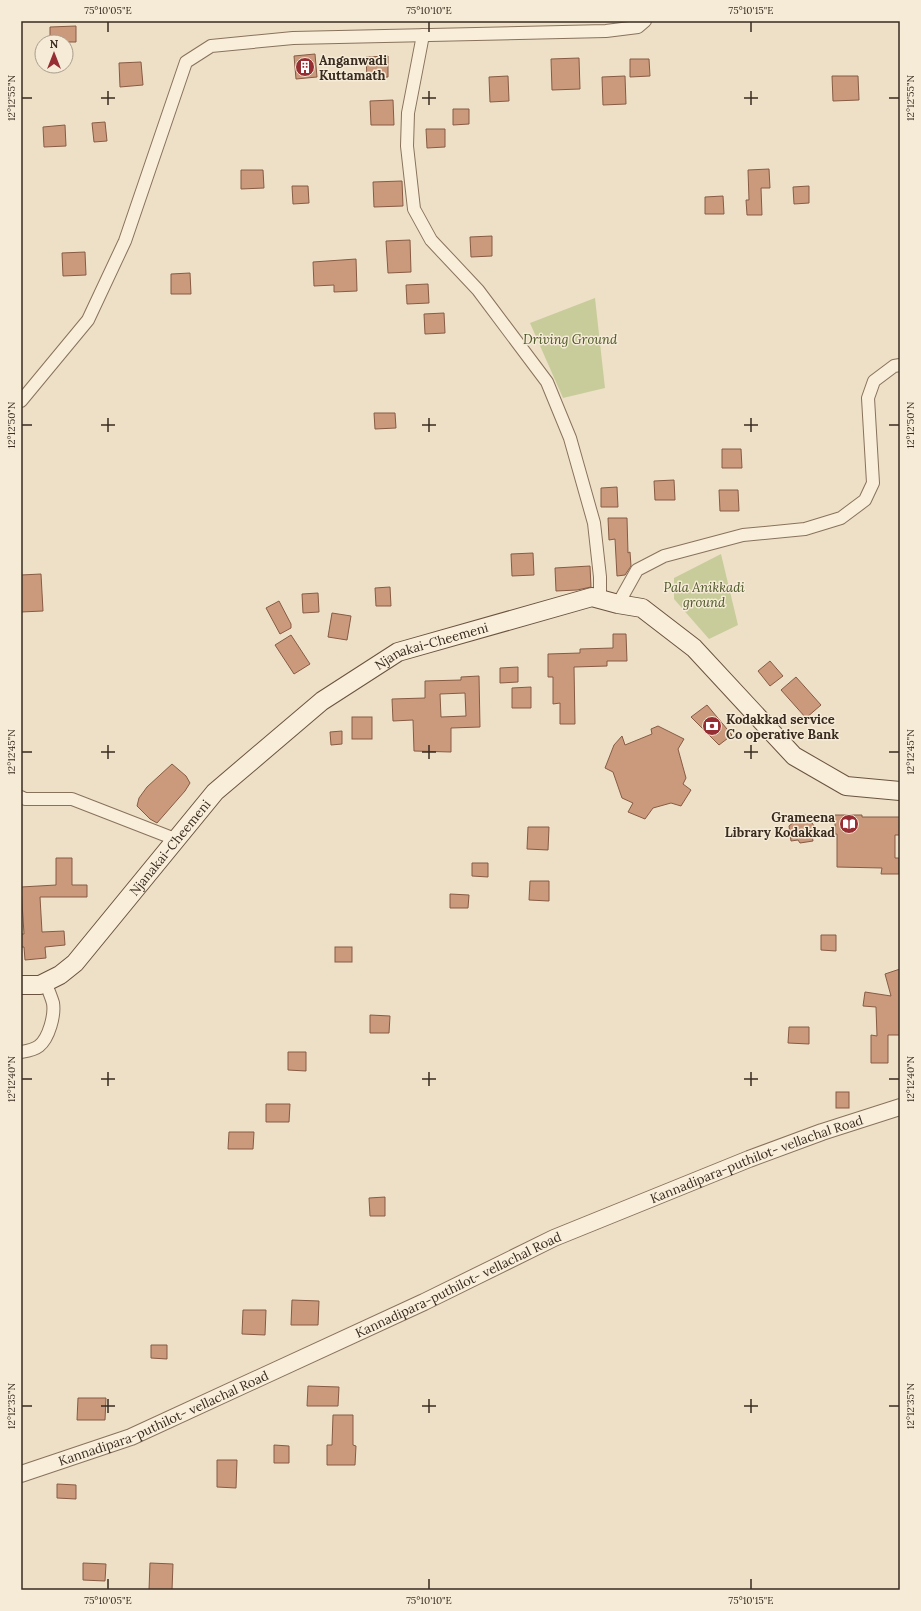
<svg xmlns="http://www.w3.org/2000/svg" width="921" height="1611" viewBox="0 0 921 1611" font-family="Lora,serif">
	<rect width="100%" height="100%" fill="#ede0c7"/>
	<g fill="#c8cc9a">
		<polygon points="595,298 605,388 563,398 530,323"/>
		<polygon points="721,554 738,625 709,639 674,599 674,578"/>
	</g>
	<g fill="#cb9a7d" stroke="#875b43" fill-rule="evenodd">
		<polygon points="76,26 76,42 50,42 50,27"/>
		<polygon points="315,54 317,77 296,79 294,56"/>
		<polygon points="388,56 388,77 367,78 366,57"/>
		<polygon points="579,58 580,89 552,90 551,59"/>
		<polygon points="630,59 649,59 650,76 630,77"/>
		<polygon points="141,62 143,85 120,87 119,63"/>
		<polygon points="508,76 509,101 490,102 489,77"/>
		<polygon points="625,76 626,104 603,105 602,77"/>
		<polygon points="832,76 858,76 859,100 833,101"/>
		<polygon points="393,100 394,125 371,125 370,101"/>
		<polygon points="453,109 469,109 469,124 453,125"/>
		<polygon points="105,122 107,141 94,142 92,123"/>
		<polygon points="65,125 66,146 44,147 43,127"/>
		<polygon points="426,129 445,129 445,147 427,148"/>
		<polygon points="769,169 770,188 761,188 762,215 747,215 746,200 749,200 748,170"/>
		<polygon points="241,170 263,170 264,188 241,189"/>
		<polygon points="402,181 403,206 374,207 373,182"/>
		<polygon points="292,186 308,186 309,203 293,204"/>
		<polygon points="809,186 809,203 794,204 793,187"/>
		<polygon points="723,196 724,214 705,214 705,197"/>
		<polygon points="492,236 492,256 471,257 470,237"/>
		<polygon points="410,240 411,272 388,273 386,241"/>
		<polygon points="85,252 86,275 63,276 62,253"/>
		<polygon points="356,259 357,291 334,292 334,285 314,286 313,262"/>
		<polygon points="190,273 191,294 171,294 171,274"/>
		<polygon points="428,284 429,303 407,304 406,285"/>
		<polygon points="444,313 445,333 425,334 424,314"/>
		<polygon points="374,413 395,413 396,428 375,429"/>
		<polygon points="722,449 741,449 742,468 722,468"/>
		<polygon points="674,480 675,500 655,500 654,481"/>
		<polygon points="617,487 618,507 601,507 601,488"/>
		<polygon points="719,490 738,490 739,511 720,511"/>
		<polygon points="608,518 627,518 628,553 630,552 631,566 625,575 617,576 615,539 609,540"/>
		<polygon points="533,553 534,575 512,576 511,554"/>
		<polygon points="590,566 591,587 577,590 556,591 555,568"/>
		<polygon points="41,574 43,611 21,612 21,575"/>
		<polygon points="390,587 391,606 376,606 375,588"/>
		<polygon points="318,593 319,612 303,613 302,594"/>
		<polygon points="279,601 291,624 291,628 280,634 266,608"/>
		<polygon points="332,613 351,616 347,640 328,637"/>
		<polygon points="613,634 626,634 627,661 607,661 607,666 574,667 575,724 560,724 560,703 553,704 553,677 548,677 548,654 580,653 580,649 613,648"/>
		<polygon points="291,635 310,664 294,674 275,645"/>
		<polygon points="770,661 783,676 770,686 758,671"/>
		<polygon points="518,667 518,682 500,683 500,668"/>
		<path d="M479,676l1,51 -29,1v24l-37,-1 -1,-31 -20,1 -1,-22 33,-1v-17l36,-1v-3zM465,693l1,23 -25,1 -1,-23z"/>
		<polygon points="796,677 821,705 806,718 781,690"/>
		<polygon points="531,687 531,708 512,708 512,688"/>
		<polygon points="707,705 732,735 719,745 691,717"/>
		<rect x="352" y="717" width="20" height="22"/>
		<polygon points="658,726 684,739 678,749 686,778 683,784 691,790 681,806 671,803 653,808 645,819 628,812 633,803 622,798 613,772 605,768 614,745 622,736 625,745 652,734 651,729"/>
		<polygon points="342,731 342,744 331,745 330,732"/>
		<polygon points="172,764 186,776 190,783 185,791 157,823 150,819 137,806 139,798 147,787"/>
		<polygon points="804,814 808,817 814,826 815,832 812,835 813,841 800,843 798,840 791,841 789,826"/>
		<polygon points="835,815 862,815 862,817 900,817 900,835 895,835 895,858 899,858 899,874 881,874 882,868 837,867 837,834 835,834"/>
		<polygon points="528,827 549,827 548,850 527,849"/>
		<polygon points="56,858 72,858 72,885 87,885 87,897 40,897 42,932 64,931 65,945 45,947 46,958 25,960 24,947 21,947 21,934 24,934 21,887 56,885"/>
		<polygon points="472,863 488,863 488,877 472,876"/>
		<polygon points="530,881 549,881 549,901 529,900"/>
		<polygon points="450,894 469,895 468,908 450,908"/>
		<polygon points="821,935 836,935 836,951 821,950"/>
		<rect x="335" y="947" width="17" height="15"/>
		<polygon points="900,969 900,1035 888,1035 888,1063 871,1063 871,1035 877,1036 876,1007 863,1006 865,992 891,996 885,974"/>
		<polygon points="370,1015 390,1016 389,1033 370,1033"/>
		<polygon points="789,1027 809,1027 809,1044 788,1043"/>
		<polygon points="288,1052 306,1052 306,1071 288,1070"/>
		<rect x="836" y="1092" width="13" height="16"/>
		<polygon points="266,1104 290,1104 289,1122 266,1122"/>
		<polygon points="229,1132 254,1132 253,1149 228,1149"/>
		<polygon points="385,1197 385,1216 370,1216 369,1198"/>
		<polygon points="292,1300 319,1301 318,1325 291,1325"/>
		<polygon points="243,1310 266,1310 265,1335 242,1334"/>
		<polygon points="151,1345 167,1345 167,1359 151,1358"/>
		<polygon points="308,1386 339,1387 338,1406 307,1406"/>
		<polygon points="78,1398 106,1398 105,1420 77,1420"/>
		<polygon points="333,1415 353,1415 353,1445 356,1446 355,1465 327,1465 327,1445 332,1445"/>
		<polygon points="274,1445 289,1446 289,1463 274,1463"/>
		<polygon points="217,1460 237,1460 236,1488 217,1487"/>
		<polygon points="57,1484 76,1485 76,1499 57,1498"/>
		<polygon points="83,1563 106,1564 105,1581 83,1580"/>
		<polygon points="150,1563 173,1564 172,1590 149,1590"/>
	</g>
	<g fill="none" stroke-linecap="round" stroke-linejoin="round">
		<defs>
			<g id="minor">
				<polyline points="423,35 408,113 407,146 414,209 431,240 478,290 547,382 570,438 594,523 600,577 600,599"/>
				<polyline points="21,401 88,320 125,241 186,62 211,46 293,38 606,31 638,27 645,21"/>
				<polyline points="618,604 637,570 664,556 743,535 805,529 841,518 865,500 873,483 868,398 874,381 894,366 900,365"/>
				<polyline points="21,797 25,799 72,799 175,839"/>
				<path d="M21,1052c6,-1 13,-2 18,-6 10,-8 16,-31 14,-43 -2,-7 -5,-14 -8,-21"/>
			</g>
			<g id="tertiary">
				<path id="s1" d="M21,1474l110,-37 293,-135 130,-64 195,-79 73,-27 78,-25"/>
			</g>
			<g id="secondary">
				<path id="s2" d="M21,985h19l20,-10 15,-12 140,-171 107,-91 76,-49 194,-55 26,7 24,4 52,40 100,108 52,30 54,5"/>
			</g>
		</defs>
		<use href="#minor" stroke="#89725c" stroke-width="14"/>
		<use href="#tertiary" stroke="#89725c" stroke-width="18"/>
		<use href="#secondary" stroke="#6b533f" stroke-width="20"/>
		<use href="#minor" stroke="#f8eeda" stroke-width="12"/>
		<use href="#tertiary" stroke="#f8eeda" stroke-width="16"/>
		<use href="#secondary" stroke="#f8eeda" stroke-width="18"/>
	</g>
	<path fill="none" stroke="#392b20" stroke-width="1.5" d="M108,22v10M429,22v10M751,22v10M108,91v14M429,91v14M751,91v14M22,98h10M101,98h14M422,98h14M744,98h14M889,98h10M108,418v14M429,418v14M751,418v14M22,425h10M101,425h14M422,425h14M744,425h14M889,425h10M108,745v14M429,745v14M751,745v14M22,752h10M101,752h14M422,752h14M744,752h14M889,752h10M108,1072v14M429,1072v14M751,1072v14M22,1079h10M101,1079h14M422,1079h14M744,1079h14M889,1079h10M108,1399v14M429,1399v14M751,1399v14M22,1406h10M101,1406h14M422,1406h14M744,1406h14M889,1406h10M108,1579v10M429,1579v10M751,1579v10"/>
	<defs>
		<symbol id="building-disc" viewBox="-11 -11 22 22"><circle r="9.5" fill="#962e33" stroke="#f5ebd6"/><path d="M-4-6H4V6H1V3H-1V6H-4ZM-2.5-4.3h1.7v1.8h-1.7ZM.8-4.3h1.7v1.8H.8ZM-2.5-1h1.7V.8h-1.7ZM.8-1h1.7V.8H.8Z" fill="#fff"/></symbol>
		<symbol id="bank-disc" viewBox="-11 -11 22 22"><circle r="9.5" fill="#962e33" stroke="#f5ebd6"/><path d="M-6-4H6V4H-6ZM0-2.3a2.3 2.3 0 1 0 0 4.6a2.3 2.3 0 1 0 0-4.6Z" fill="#fff"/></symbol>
		<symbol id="library-disc" viewBox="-11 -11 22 22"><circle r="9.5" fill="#962e33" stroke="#f5ebd6"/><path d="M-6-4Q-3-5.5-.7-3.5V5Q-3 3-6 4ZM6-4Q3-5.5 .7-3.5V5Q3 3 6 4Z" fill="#fff"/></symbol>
	</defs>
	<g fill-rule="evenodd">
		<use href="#building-disc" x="294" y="56" width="22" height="22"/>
		<use href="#bank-disc" x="701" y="715" width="22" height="22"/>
		<use href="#library-disc" x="838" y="813" width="22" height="22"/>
	</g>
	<g text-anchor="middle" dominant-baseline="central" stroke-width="3" stroke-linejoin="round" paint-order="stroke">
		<g font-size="13" font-weight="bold" fill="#392b20" stroke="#f5ebd6" text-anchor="start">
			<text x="319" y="60">Anganwadi<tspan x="319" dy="15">Kuttamath</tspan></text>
			<text x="726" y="719">Kodakkad service<tspan x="726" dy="15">Co operative Bank</tspan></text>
			<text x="835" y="817" text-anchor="end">Grameena<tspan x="835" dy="15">Library Kodakkad</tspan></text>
		</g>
		<g font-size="13" font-style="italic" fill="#4b5527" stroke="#f5ebd6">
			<text x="570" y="339">Driving Ground</text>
			<text x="704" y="587">Pala Anikkadi<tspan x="704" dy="15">ground</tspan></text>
		</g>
		<g font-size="13" fill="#392b20" stroke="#f5ebd6">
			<text stroke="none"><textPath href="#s2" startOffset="546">Njanakai-Cheemeni</textPath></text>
			<text stroke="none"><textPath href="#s2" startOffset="210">Njanakai-Cheemeni</textPath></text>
			<text stroke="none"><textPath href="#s1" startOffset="801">Kannadipara-puthilot- vellachal Road</textPath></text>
			<text stroke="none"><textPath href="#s1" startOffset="477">Kannadipara-puthilot- vellachal Road</textPath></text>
			<text stroke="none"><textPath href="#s1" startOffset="153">Kannadipara-puthilot- vellachal Road</textPath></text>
		</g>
	</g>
	<rect width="921" height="1611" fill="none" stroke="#f5ebd6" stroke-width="44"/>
	<g transform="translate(54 54)"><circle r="19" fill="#f5ebd6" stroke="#aa9e8d"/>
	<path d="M0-3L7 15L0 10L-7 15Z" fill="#962e33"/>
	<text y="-6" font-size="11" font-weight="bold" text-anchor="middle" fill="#392b20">N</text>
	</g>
	<rect x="22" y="22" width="877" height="1567" fill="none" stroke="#392b20" stroke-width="1.5"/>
	<g font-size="10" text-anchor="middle" fill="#392b20">
		<text x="108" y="14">75°10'05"E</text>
		<text x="429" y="14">75°10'10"E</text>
		<text x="751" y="14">75°10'15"E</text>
		<text transform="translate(11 98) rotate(-90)" y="4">12°12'55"N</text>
		<text transform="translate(910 98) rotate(-90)" y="4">12°12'55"N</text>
		<text transform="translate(11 425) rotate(-90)" y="4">12°12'50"N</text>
		<text transform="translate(910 425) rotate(-90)" y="4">12°12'50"N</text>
		<text transform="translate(11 752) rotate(-90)" y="4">12°12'45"N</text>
		<text transform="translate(910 752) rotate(-90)" y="4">12°12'45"N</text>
		<text transform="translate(11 1079) rotate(-90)" y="4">12°12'40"N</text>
		<text transform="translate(910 1079) rotate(-90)" y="4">12°12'40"N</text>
		<text transform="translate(11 1406) rotate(-90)" y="4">12°12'35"N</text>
		<text transform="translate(910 1406) rotate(-90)" y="4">12°12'35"N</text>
		<text x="108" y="1604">75°10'05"E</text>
		<text x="429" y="1604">75°10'10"E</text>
		<text x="751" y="1604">75°10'15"E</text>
	</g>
</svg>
